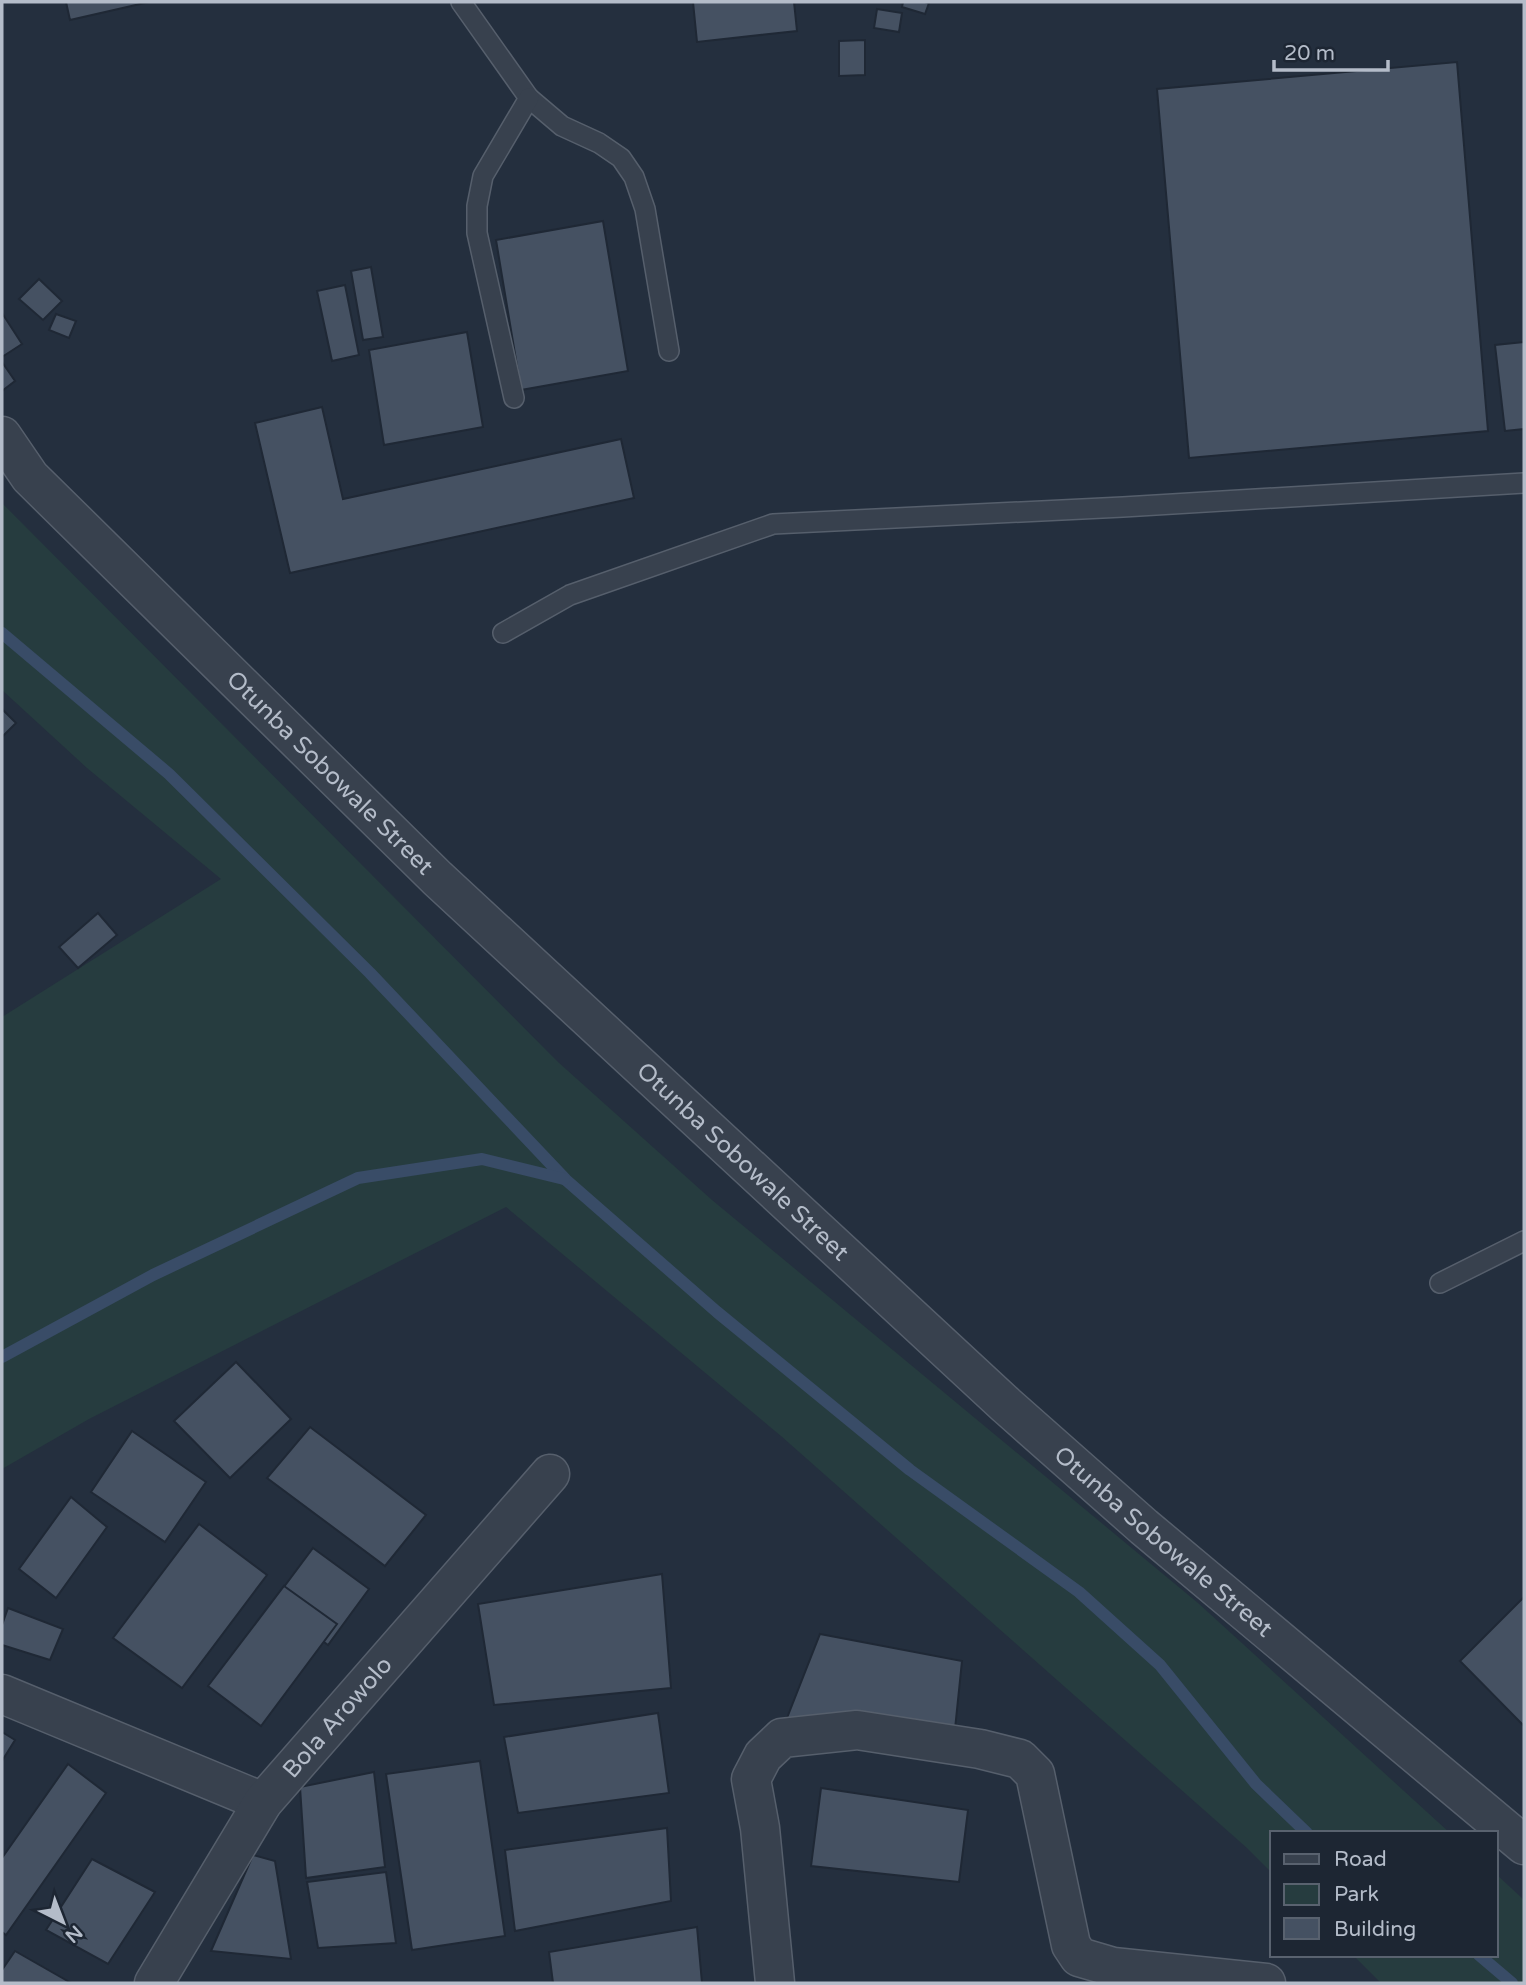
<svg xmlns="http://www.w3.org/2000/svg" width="1526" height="1985" viewBox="0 0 1526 1985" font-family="'Varela Round',sans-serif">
	<rect width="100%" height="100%" fill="#242f3e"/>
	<g fill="#263c3f">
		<polygon points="2,503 558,1062 712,1200 1198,1603 1450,1833 1272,1833 1272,1873 1247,1848 781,1436 506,1207 89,1419 2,1469 2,1017 221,879 87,768 2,690"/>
		<polygon points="1496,1874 1524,1900 1524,1983 1381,1983 1353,1955 1496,1955"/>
	</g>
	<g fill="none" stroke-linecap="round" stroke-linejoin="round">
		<g stroke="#394c67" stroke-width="12">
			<polyline points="2,633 169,774 370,973 566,1180 717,1312 910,1470 1079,1592 1160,1665 1256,1784 1307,1833"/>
			<polyline points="2,1357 153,1275 358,1178 482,1159 564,1179"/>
			<polyline points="1479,1955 1512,1983"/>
		</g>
	</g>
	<g fill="#455162" stroke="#1f2835" stroke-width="2">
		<polygon points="66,2 149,2 70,20"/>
		<polygon points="693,2 794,2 797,31 697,42"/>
		<polygon points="903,2 925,2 929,3 925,14 902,7"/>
		<polygon points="877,9 902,13 899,32 874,28"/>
		<polygon points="865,40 865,75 839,76 839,41"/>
		<polygon points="1457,62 1488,431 1189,458 1157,89"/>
		<polygon points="603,221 628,371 521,390 496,240"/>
		<polygon points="371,267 383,337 363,340 351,271"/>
		<polygon points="39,279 62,301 43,320 19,299"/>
		<polygon points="345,285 359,355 332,361 317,291"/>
		<polygon points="2,313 22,344 2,357"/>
		<polygon points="56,314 76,321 69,338 49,330"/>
		<polygon points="467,332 483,427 384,445 369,350"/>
		<polygon points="1524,342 1524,429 1505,431 1495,345"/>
		<polygon points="2,362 15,381 2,391"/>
		<polygon points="322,407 343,499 621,439 634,498 290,573 255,423"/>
		<polygon points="2,709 16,723 2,737"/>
		<polygon points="98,913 117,935 78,968 59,947"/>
		<polygon points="236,1362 291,1419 230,1478 174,1421"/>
		<polygon points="310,1427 426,1515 385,1566 267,1478"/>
		<polygon points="132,1431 206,1482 165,1542 91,1492"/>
		<polygon points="71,1497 107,1527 56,1598 19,1569"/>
		<polygon points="199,1524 267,1575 182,1688 113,1638"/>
		<polygon points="313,1548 369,1589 328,1645 272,1603"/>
		<polygon points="662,1574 671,1688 494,1705 478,1604"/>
		<polygon points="284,1586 337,1624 261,1726 208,1686"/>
		<polygon points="1524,1597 1524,1726 1460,1661"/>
		<polygon points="8,1608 63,1629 50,1660 2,1645 2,1625"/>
		<polygon points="820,1634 962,1661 955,1729 787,1718"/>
		<polygon points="658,1713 669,1793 518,1813 504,1737"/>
		<polygon points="2,1732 15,1740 2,1761"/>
		<polygon points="480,1761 505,1936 412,1950 386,1774"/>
		<polygon points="68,1764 106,1793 6,1935 2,1932 2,1858"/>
		<polygon points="374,1772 385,1867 306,1878 300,1787"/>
		<polygon points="821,1788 968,1810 959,1882 811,1866"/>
		<polygon points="667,1828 671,1901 515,1931 505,1850"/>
		<polygon points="253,1855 275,1861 291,1959 211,1951"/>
		<polygon points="92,1859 155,1892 108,1964 46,1930"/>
		<polygon points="386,1872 396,1943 318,1948 307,1882"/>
		<polygon points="697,1927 702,1983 553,1983 549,1952"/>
		<polygon points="15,1951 71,1983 2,1983 2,1970"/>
	</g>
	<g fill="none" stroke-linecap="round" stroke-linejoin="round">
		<defs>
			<g id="service">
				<polyline points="461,2 529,98 562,126 599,143 621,158 634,177 645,209 669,351"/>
				<polyline points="514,398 477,233 477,206 483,176 529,98"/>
				<polyline points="503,633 570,595 773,524 1123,507 1524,483"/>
				<polyline points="1440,1283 1524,1241"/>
			</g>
			<g id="minor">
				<path id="s1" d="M2,436l28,41 407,401 569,527 138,122 380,318"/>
				<polyline points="2,1694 263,1802"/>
				<path id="s2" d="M154,1983l109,-181 287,-328"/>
				<polyline points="775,1983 760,1828 751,1779 763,1756 782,1738 857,1730 980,1749 1020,1759 1035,1774 1071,1945 1079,1957 1113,1967 1266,1983"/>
			</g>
		</defs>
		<use href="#service" stroke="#565f6c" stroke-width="22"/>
		<use href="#minor" stroke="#565f6c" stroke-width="41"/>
		<use href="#service" stroke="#38414e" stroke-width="19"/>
		<use href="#minor" stroke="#38414e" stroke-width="38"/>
	</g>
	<g text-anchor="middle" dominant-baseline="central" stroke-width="6" stroke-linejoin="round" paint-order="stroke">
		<g font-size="24" fill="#b4bcc9" stroke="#1d2633">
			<text stroke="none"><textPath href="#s1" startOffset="471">Otunba Sobowale Street</textPath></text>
			<text stroke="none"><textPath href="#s1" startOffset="1038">Otunba Sobowale Street</textPath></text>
			<text stroke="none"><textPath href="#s1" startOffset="1605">Otunba Sobowale Street</textPath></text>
			<text stroke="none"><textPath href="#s2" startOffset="324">Bola Arowolo</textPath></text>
		</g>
	</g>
	<rect width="1526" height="1985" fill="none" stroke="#b4bcc9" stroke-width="7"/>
	<rect x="1270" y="1831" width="228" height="126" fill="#1d2633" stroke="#59626f" stroke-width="2"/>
	<rect x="1284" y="1854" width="35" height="10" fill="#38414e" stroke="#59626f" stroke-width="2"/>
	<text x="1334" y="1866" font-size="21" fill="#b4bcc9">Road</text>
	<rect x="1284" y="1884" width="35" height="21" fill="#263c3f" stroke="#59626f" stroke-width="2"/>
	<text x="1334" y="1901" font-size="21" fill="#b4bcc9">Park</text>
	<rect x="1284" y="1918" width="35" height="21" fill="#455162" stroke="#59626f" stroke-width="2"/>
	<text x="1334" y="1936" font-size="21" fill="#b4bcc9">Building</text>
	<g transform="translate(63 1922) rotate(138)" stroke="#1d2633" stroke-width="5" paint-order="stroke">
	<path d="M0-5L12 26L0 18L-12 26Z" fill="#b4bcc9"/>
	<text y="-10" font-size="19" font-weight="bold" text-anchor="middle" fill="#b4bcc9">N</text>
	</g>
	<path d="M1274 60v10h114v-10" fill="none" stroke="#b4bcc9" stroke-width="3.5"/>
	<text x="1284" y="60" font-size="21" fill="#b4bcc9" stroke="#1d2633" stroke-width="5" paint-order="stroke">20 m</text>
</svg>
